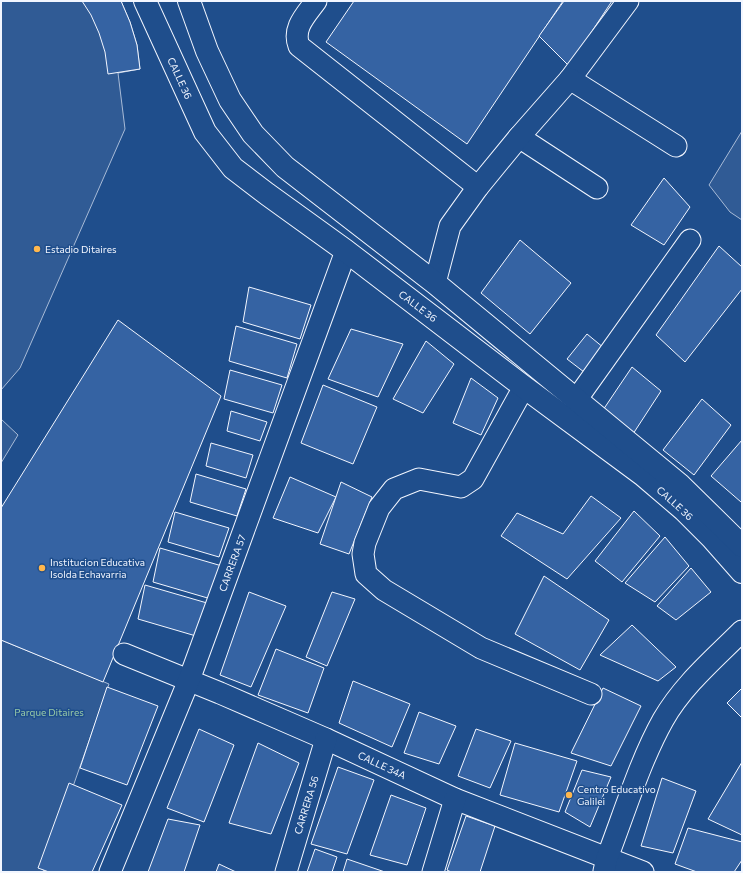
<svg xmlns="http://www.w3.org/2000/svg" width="743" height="873" viewBox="0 0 743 873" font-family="Commissioner,sans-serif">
	<rect width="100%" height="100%" fill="#1f4e8c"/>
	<g fill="#305b95" stroke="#a8bbd7">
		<polygon points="1,1 121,1 130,22 137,45 140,69 118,73 125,129 20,368 1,390"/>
		<polygon points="742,131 742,220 730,212 709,185"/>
		<polygon points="1,419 18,435 1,463"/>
		<polygon points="1,640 109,684 43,872 1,872"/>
	</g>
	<g fill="#3563a3" stroke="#f2f6ff">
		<polygon points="82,1 121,1 130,22 137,45 140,69 108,74 105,52 99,33 91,15"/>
		<polygon points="354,1 563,1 467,144 326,42"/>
		<polygon points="564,1 612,1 569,66 539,36"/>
		<polygon points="664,178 690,207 664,245 631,225"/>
		<polygon points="520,240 571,283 530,334 481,293"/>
		<polygon points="719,246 742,267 742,289 685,362 656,335"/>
		<polygon points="249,287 311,305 300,339 243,322"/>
		<polygon points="118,320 221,396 103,682 1,640 1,508"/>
		<polygon points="236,326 297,344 287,378 229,361"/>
		<polygon points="351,329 403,344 378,397 328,379"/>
		<polygon points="587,334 604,348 584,372 567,359"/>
		<polygon points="426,341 454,364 423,413 393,399"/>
		<polygon points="632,367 661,391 633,434 603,410"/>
		<polygon points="230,370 282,385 273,413 224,399"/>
		<polygon points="471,378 498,398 481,435 453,423"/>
		<polygon points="323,385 377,407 353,464 301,443"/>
		<polygon points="702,399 731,425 694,475 663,450"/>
		<polygon points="231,411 267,422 260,441 227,431"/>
		<polygon points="742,440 742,501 741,502 711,476"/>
		<polygon points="211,443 253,455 246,478 206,466"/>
		<polygon points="196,474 246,489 237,516 190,502"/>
		<polygon points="290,477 336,497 318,533 273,518"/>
		<polygon points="341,482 372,497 349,554 320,544"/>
		<polygon points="591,496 621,518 567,579 501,536 517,513 563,534"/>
		<polygon points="634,511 660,536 622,582 595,561"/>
		<polygon points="175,512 229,528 219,557 168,542"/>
		<polygon points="665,537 689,566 655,602 625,583"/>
		<polygon points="160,548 222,566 211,599 153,582"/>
		<polygon points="691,568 711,592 676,620 657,606"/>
		<polygon points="544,576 609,620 580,670 515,634"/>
		<polygon points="145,585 207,603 196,636 138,619"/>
		<polygon points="249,592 286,606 251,687 220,675"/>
		<polygon points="332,592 355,599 327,666 306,657"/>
		<polygon points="632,625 676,667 658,681 600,655"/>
		<polygon points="276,649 324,668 308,713 258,695"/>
		<polygon points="353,681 410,704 392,747 339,723"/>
		<polygon points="107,687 158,706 127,785 80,768"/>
		<polygon points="603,688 641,706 611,766 571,753"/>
		<polygon points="742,688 742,718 727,703"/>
		<polygon points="419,712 456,726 439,764 404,753"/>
		<polygon points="199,729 234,745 204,822 167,808"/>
		<polygon points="476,729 511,741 490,788 458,776"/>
		<polygon points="258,743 299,763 271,834 229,823"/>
		<polygon points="515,743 577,761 559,812 500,795"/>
		<polygon points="742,762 742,835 708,819"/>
		<polygon points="338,767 374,780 347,854 311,844"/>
		<polygon points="582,770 611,777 590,827 565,812"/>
		<polygon points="662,778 696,791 673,853 641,846"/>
		<polygon points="69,783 122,805 92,872 49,872 38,868"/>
		<polygon points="391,795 426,808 407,865 370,855"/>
		<polygon points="466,816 495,826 480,872 451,872 447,870"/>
		<polygon points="168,819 200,825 184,872 148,872"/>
		<polygon points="688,828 742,842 742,860 734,872 697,872 675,864"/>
		<polygon points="315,849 337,857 332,872 307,872"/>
		<polygon points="347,859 385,872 343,872"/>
		<polygon points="219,864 236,872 216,872"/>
	</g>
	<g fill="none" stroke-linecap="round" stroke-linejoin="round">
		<defs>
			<g id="minor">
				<path d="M316,1c-10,14 -24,27 -17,45l179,141"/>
				<polyline points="570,79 628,1"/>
				<polyline points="519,137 597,188"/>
				<polyline points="435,283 450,226 478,187 519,137 570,79 676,146"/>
				<polyline points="524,387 473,479 461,487 419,479 394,489 379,508 365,543 363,554 366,574 384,590 481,648 591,694"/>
				<polyline points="576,400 690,240"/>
				<polyline points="124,654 220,693 326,739 455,799 643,872"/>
				<path d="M604,871l3,-13c17,-44 33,-97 56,-138 20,-35 51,-61 79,-89"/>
				<polyline points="110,872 189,680 346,251"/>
				<polyline points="286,872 326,739"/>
				<polyline points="433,872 455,799"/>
			</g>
			<g id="major">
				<polyline points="145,1 205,132 233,168 267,194 346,251 524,387 643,475 684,510 712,538 742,572"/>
				<polyline points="189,1 207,51 230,100 253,134 285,167 435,283 680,485 742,546"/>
			</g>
		</defs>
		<use href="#minor" stroke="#f2f6ff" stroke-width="23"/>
		<use href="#major" stroke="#f2f6ff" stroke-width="24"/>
		<use href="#minor" stroke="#1f4e8c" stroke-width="21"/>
		<use href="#major" stroke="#1f4e8c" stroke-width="22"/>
	</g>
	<g fill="#ffb74d" stroke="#1f4e8c" stroke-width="1.5">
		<circle cx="37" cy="249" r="4"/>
		<circle cx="42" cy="568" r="4"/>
		<circle cx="569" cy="795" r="4"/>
	</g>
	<g text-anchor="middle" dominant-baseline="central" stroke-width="3" stroke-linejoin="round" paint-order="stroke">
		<g font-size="10" fill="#f2f6ff" stroke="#1f4e8c">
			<text transform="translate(180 78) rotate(65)">CALLE 36</text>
			<text transform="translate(418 306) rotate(37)">CALLE 36</text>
			<text transform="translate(675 503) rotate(42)">CALLE 36</text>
			<text transform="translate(232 563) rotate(-70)">CARRERA 57</text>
			<text transform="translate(382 765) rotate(25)">CALLE 34A</text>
			<text transform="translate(306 805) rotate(-73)">CARRERA 56</text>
		</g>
		<g font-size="10" fill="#f2f6ff" stroke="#1f4e8c" text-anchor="start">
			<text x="45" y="249">Estadio Ditaires</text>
			<text x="50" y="562">Institucion Educativa<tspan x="50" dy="12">Isolda Echavarria</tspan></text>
			<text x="577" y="789">Centro Educativo<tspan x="577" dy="12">Galilei</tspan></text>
		</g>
		<g font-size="10" fill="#97c8a6" stroke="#1f4e8c">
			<text x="49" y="712">Parque Ditaires</text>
		</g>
	</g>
	<rect width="743" height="873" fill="none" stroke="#f2f6ff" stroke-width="4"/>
</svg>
